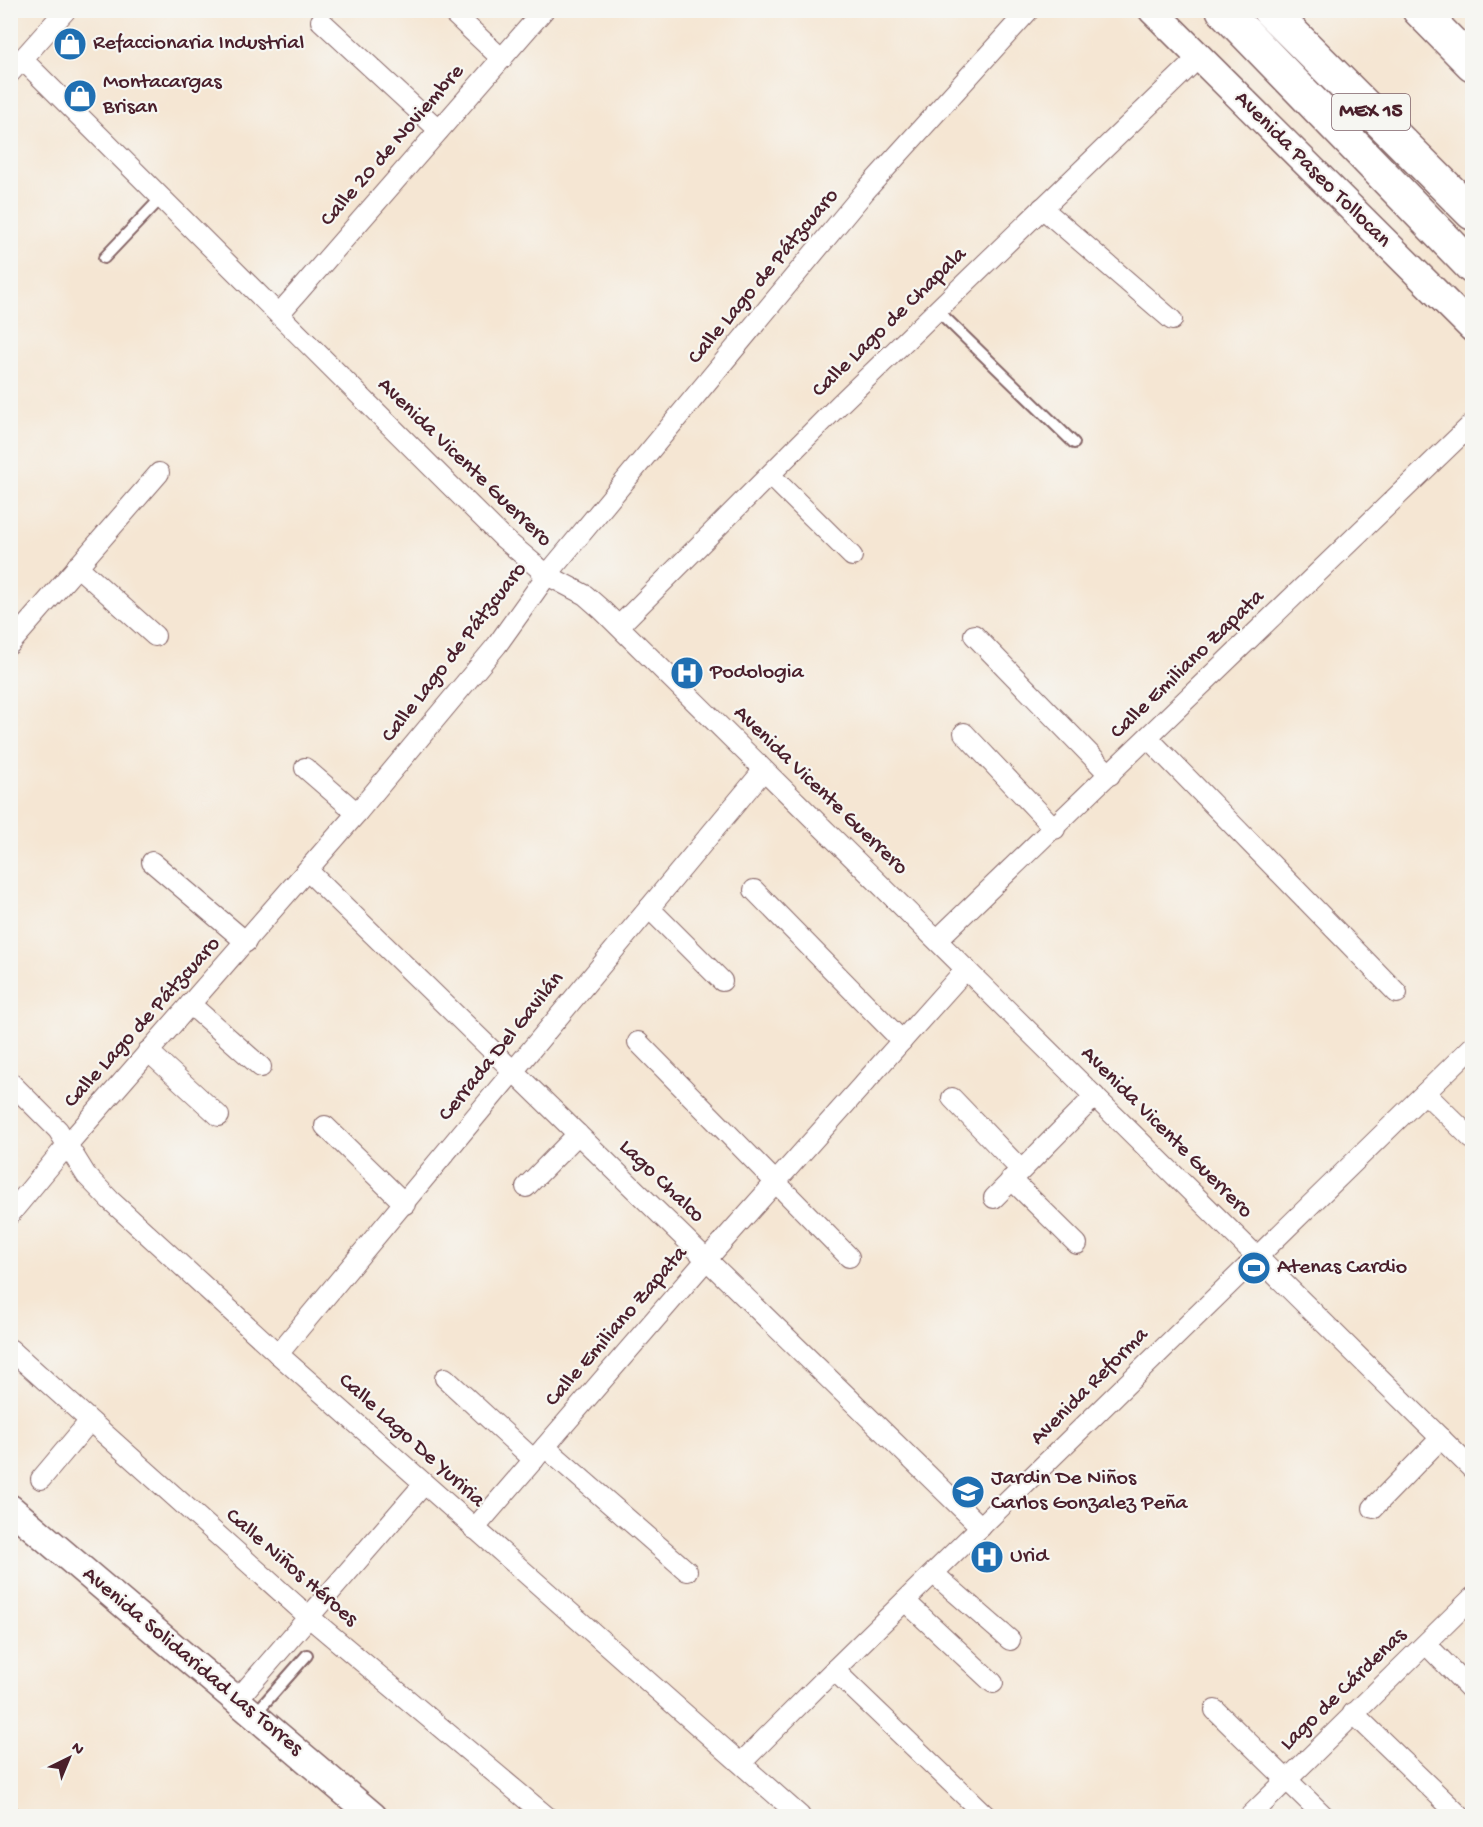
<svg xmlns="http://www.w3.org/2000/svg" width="1483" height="1827" viewBox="0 0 1483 1827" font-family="'Gochi Hand',sans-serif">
	<rect width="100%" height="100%" fill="#f6f6f2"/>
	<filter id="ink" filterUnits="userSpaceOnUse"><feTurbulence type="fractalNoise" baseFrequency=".0167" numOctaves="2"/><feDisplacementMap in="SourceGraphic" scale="12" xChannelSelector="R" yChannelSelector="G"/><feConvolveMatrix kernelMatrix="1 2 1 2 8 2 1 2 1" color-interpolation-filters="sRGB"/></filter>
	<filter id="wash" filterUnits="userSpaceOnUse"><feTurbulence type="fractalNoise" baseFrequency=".008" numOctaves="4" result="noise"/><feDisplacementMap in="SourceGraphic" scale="24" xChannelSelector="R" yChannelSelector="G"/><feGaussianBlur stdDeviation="1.35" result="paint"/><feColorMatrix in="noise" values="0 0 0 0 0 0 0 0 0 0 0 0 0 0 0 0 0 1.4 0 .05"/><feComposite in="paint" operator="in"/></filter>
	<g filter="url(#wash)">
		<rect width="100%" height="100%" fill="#f5e6d3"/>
	</g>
	<g filter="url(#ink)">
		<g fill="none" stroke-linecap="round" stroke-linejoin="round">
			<defs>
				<g id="lane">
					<polyline points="104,258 163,196"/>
					<polyline points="937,310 1074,443"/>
					<polyline points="254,1715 307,1655"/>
				</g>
				<g id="street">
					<polyline points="450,10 502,59"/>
					<polyline points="321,21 439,130"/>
					<polyline points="22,59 502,537 547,575 585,595 601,609 1472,1469"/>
					<polyline points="10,73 66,10"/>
					<polyline points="1042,208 1172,320"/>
					<polyline points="279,314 544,10"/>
					<polyline points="770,475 852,556"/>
					<polyline points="77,566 155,636"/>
					<polyline points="619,626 840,404 1198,58"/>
					<polyline points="974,635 1110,775"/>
					<polyline points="10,644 159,473"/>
					<polyline points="964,733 1055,829"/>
					<polyline points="1148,738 1397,993"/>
					<polyline points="305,768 357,813"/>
					<polyline points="152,862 246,942"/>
					<polyline points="308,871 981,1527"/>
					<polyline points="754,890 902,1041"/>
					<polyline points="649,908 722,981"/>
					<polyline points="938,939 1472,424"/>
					<polyline points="190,1004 261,1067"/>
					<polyline points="638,1042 849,1257"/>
					<polyline points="148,1051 219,1116"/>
					<polyline points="10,1082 58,1130 86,1175 110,1200 278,1354 800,1816"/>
					<polyline points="1425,1093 1472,1139"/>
					<polyline points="952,1098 1021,1170"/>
					<polyline points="325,1126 405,1204"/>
					<polyline points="1011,1179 1077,1244"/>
					<polyline points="526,1187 578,1134"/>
					<polyline points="994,1198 1095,1096"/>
					<polyline points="10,1214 68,1144 357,813 497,645 547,575 866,190 1029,10"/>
					<polyline points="10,1349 309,1617 546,1816"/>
					<polyline points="278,1354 763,771"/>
					<polyline points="445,1378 534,1460"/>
					<polyline points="545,1447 687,1571"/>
					<polyline points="41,1479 89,1422"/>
					<polyline points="1373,1508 1441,1438"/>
					<polyline points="474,1529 707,1259 966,969"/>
					<polyline points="934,1574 1010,1640"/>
					<polyline points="905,1601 993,1683"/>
					<polyline points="1426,1644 1472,1691"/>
					<polyline points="834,1670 986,1816"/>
					<polyline points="236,1701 424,1484"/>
					<polyline points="1215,1710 1324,1816"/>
					<polyline points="1353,1713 1460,1816"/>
					<polyline points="741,1763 834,1670 1472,1047"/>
					<polyline points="1250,1816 1472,1598"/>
				</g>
				<g id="secondary">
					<polyline points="1152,10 1472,328"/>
					<polyline points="10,1508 373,1816"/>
				</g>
				<g id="highway">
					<polyline points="1223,10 1472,267"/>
					<polyline points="1269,10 1472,213"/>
					<polyline points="1419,10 1472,64"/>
				</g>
			</defs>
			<use href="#lane" stroke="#866566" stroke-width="14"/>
			<use href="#street" stroke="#866566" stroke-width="22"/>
			<use href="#secondary" stroke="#866566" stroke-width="30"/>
			<use href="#highway" stroke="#866566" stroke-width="36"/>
			<use href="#lane" stroke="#fff" stroke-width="10"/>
			<use href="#street" stroke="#fff" stroke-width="20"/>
			<use href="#secondary" stroke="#fff" stroke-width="27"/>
			<use href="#highway" stroke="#fff" stroke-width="33"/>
			<defs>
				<polyline id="rail" points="10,1806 23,1816"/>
			</defs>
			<use href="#rail" stroke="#4a1f2b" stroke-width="7"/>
			<use href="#rail" stroke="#f6f6f2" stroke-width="4.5" stroke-dasharray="14" stroke-linecap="butt"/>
		</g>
	</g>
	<defs>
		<symbol id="shop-disc" viewBox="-11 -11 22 22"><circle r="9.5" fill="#1f6fb2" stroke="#f6f6f2"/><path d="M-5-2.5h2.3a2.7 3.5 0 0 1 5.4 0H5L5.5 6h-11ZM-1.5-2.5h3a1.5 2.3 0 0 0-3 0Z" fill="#fff"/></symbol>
		<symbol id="hospital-disc" viewBox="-11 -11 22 22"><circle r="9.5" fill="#1f6fb2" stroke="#f6f6f2"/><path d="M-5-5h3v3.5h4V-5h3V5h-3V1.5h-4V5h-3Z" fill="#fff"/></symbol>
		<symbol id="stadium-disc" viewBox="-11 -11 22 22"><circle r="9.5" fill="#1f6fb2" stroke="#f6f6f2"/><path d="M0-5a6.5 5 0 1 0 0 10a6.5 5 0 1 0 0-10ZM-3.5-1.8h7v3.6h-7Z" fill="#fff"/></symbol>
		<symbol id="school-disc" viewBox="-11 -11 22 22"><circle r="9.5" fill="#1f6fb2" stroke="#f6f6f2"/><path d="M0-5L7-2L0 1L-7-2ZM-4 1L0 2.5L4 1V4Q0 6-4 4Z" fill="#fff"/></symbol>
	</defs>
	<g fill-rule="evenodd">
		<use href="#shop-disc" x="51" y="25" width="38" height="38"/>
		<use href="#shop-disc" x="61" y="77" width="38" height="38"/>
		<use href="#hospital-disc" x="668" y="654" width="38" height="38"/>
		<use href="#stadium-disc" x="1235" y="1249" width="38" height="38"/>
		<use href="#school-disc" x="949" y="1473" width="38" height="38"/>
		<use href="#hospital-disc" x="968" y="1538" width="38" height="38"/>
	</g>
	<g text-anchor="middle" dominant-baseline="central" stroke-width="4.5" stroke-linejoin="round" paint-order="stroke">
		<rect fill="#f6f6f2" stroke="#7e6067" stroke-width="1.5" x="1332" y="94" width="78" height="36" rx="4.5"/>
		<g font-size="21" font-weight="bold" fill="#4a1f2b">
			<text x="1371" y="112">MEX 15</text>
		</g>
		<g font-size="22" fill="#4a1f2b" stroke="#f6f6f2" text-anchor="start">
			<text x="93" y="44">Refaccionaria Industrial</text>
			<text x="103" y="83">Montacargas<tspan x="103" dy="25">Brisan</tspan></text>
			<text x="710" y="673">Podologia</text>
			<text x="1277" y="1268">Atenas Cardio</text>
			<text x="991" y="1479">Jardin De Niños<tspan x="991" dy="25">Carlos Gonzalez Peña</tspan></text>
			<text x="1010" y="1557">Urid</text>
		</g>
		<g font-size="22" fill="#4a1f2b" stroke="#f6f6f2">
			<text transform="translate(393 146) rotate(-49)">Calle 20 de Noviembre</text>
			<text transform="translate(1312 170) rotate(45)">Avenida Paseo Tollocan</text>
			<text transform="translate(764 277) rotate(-50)">Calle Lago de Pátzcuaro</text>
			<text transform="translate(890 323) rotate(-44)">Calle Lago de Chapala</text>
			<text transform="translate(464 463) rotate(44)">Avenida Vicente Guerrero</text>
			<text transform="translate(455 653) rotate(-52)">Calle Lago de Pátzcuaro</text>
			<text transform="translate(1188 665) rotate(-44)">Calle Emiliano Zapata</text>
			<text transform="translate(820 791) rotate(44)">Avenida Vicente Guerrero</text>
			<text transform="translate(143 1023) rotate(-48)">Calle Lago de Pátzcuaro</text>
			<text transform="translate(502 1047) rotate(-51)">Cerrada Del Gavilán</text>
			<text transform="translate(1166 1133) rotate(45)">Avenida Vicente Guerrero</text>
			<text transform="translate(661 1182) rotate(44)">Lago Chalco</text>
			<text transform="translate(617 1327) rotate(-49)">Calle Emiliano Zapata</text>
			<text transform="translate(1090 1387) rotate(-45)">Avenida Reforma</text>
			<text transform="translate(411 1441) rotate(42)">Calle Lago De Yuriria</text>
			<text transform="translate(291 1568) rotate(41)">Calle Niños Héroes</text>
			<text transform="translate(192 1662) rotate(40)">Avenida Solidaridad Las Torres</text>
			<text transform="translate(1344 1690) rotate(-44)">Lago de Cárdenas</text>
		</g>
	</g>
	<rect width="1483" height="1827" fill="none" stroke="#f6f6f2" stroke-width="36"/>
	<g transform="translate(69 1758) rotate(43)" stroke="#f6f6f2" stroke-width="4.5" paint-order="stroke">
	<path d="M0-4.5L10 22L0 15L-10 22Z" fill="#4a1f2b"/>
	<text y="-9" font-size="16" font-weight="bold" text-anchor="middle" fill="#4a1f2b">N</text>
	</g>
</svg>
